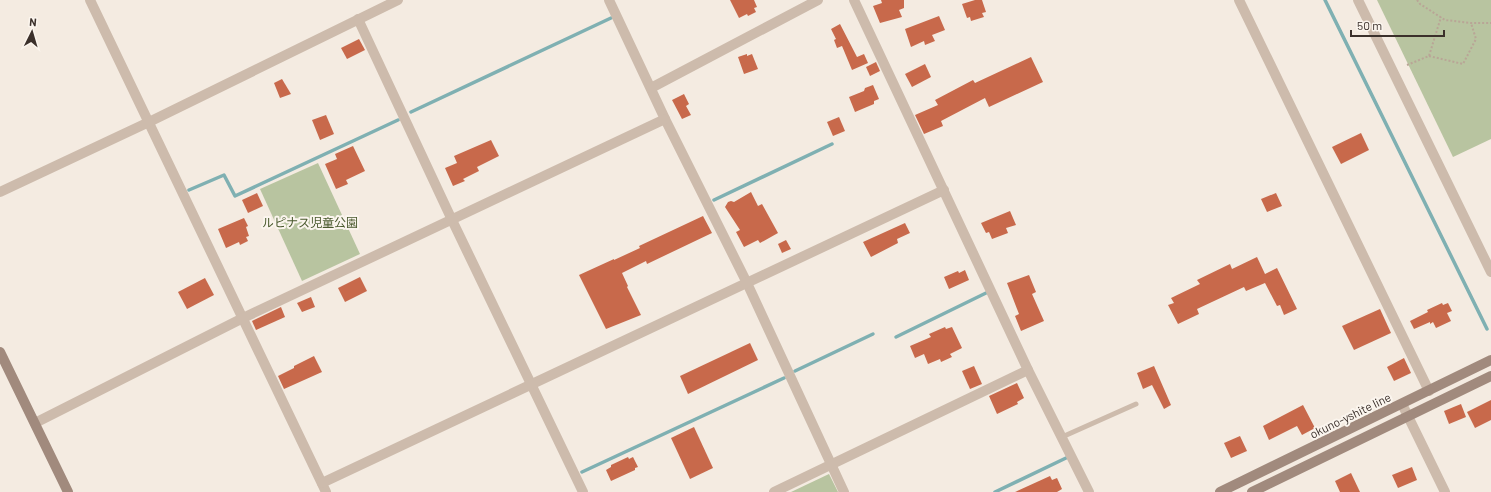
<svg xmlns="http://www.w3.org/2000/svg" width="1491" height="492" viewBox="0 0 1491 492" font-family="Barlow,'Noto Sans JP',sans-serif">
	<rect width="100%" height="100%" fill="#f4ebe1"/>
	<g fill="#b8c4a0">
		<polygon points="1377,0 1491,0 1491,139 1453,157"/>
		<polygon points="318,163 360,254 302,281 260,189"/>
		<polygon points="829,474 838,492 791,492"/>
	</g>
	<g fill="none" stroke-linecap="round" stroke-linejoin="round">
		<g stroke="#7fb0b2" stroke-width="3.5">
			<polyline points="1325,0 1487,329"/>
			<polyline points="411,112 611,18"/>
			<polyline points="189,190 224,175 235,196 398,120"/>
			<polyline points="714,200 832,144"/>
			<polyline points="896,337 986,293"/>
			<polyline points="795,371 873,334"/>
			<polyline points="582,472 784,378"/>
			<polyline points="995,492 1066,458"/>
		</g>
	</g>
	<g fill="#c8694b">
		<polygon points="730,0 754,0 757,7 754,8 756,12 748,16 747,14 739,18"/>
		<polygon points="881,0 904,0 904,8 899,10 902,17 880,23 873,6 882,3"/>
		<polygon points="975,0 982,0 986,12 982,13 984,17 971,21 970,17 967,18 962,4"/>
		<polygon points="939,16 945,30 932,35 935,41 925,45 924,41 911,47 905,29"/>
		<polygon points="840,24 857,57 864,54 868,63 852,70 842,46 837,48 834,40 836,39 831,29"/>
		<polygon points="359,39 365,50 347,59 341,48"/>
		<polygon points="747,54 747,56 752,54 758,69 744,74 738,57"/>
		<polygon points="1031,57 1043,82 989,107 985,98 941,121 943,126 924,134 915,115 938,105 935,100 973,80 975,83"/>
		<polygon points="876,62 880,71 870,76 866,67"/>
		<polygon points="925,64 931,77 912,87 905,74"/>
		<polygon points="282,79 291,94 280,98 274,83"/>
		<polygon points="873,85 879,99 874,101 874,104 855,112 849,97 864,91 865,88"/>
		<polygon points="684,94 689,104 686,106 691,115 682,119 672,100"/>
		<polygon points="326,115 334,134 320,140 312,120"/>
		<polygon points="839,117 845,131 833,136 827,122"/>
		<polygon points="1361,133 1369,150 1341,164 1332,147"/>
		<polygon points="491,140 499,156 477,167 479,171 463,179 465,181 453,186 445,168 457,163 454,156"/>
		<polygon points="353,146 365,171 346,180 348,184 336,189 325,164 337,159 335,154"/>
		<polygon points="751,192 758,206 762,204 778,233 760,243 758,240 744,247 736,232 740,230 725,207 728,202 731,201 734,202"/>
		<polygon points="257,193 263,206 248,213 242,200"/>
		<polygon points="1276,193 1282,206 1267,212 1261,199"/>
		<polygon points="1010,211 1016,225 1006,228 1008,233 992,239 989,232 986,233 981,223"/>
		<polygon points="703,216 712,233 647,264 646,261 622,273 628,286 627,287 641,315 606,329 579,275 614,259 614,260 640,248 639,246"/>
		<polygon points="244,218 248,226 246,227 249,236 246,237 248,241 240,245 239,242 226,248 218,229"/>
		<polygon points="905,223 910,233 897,239 898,243 871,257 863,242"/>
		<polygon points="786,240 791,249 782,253 778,244"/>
		<polygon points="1257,257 1265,274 1277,268 1297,309 1284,315 1280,305 1277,306 1265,283 1246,291 1244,287 1197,309 1199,314 1178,324 1168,305 1174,303 1171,298 1200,284 1197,280 1230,264 1232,269"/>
		<polygon points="965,270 969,280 949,289 944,277 958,271 959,273"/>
		<polygon points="1029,275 1036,292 1032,294 1044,321 1021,331 1015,316 1019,314 1007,283"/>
		<polygon points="360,277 367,291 345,302 338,288"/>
		<polygon points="205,278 214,295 187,309 178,292"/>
		<polygon points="311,297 315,307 302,312 297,303"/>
		<polygon points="1442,303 1443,305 1448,303 1452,311 1447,313 1451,321 1436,328 1433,322 1430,324 1430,322 1414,329 1410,321 1428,312 1427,310"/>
		<polygon points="281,307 285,317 256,330 252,321"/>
		<polygon points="1380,309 1391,333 1354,350 1342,326"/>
		<polygon points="945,327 946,329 952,327 962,348 950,354 952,357 941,362 940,359 928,364 924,354 915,358 910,346 931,337 929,334"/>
		<polygon points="750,343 758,360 688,394 680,376"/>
		<polygon points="314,356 322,372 284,389 278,376 294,368 294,366"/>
		<polygon points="1404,358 1411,373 1394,381 1387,367"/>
		<polygon points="974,366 982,384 970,389 962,371"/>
		<polygon points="1154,366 1171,405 1164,409 1152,385 1143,389 1137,373"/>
		<polygon points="1017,383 1024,398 1017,402 1018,404 997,414 989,396"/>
		<polygon points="1491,400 1491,420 1475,428 1467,412"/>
		<polygon points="1461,404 1466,417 1449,424 1444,411"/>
		<polygon points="1303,405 1315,428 1302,435 1297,426 1269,440 1263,426"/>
		<polygon points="694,427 713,468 690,479 671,438"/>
		<polygon points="1240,436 1247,451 1231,458 1224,443"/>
		<polygon points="628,457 629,459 633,457 638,467 635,468 635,470 611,481 606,470 611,467 611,465"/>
		<polygon points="1412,467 1417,480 1398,488 1392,475"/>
		<polygon points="1351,473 1360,492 1340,492 1335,481"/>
		<polygon points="1050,476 1052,480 1057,478 1062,489 1057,492 1015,492"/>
	</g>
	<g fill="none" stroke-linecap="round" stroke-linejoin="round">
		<g stroke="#b9a596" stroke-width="2" stroke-dasharray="2 2" stroke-linecap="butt">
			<polyline points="1417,0 1420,4 1445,20 1471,23 1491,23"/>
			<polyline points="1429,56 1463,64 1476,39 1471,23"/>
			<polyline points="1407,65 1429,56 1441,17"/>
		</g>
		<polyline stroke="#cdbbac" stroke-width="5" points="1062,437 1136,404"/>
		<g stroke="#cdbbac" stroke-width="10">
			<polyline points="90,0 326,492"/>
			<polyline points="609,0 665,119 747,283 844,492"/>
			<polyline points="854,0 1028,370 1089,492"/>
			<polyline points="1239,0 1429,391"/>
			<polyline points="358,19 452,220 583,492"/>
			<polyline points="651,88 818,0"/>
			<polyline points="35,423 243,318 665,119"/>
			<polyline points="322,483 944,190"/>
			<polyline points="774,492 1028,370"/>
		</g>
		<g stroke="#cdbbac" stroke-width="10">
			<polyline points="1358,0 1491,272"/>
			<polyline points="0,192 149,122 398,0"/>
			<polyline points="1402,404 1445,492"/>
		</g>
		<g stroke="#a18a7d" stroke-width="10">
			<polyline points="0,352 68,492"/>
			<polyline points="1220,492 1491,360"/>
			<polyline points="1252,492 1491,376"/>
		</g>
	</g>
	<g text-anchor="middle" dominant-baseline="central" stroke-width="4" stroke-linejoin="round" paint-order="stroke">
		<g font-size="12" fill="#4a5a2e" stroke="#fbf5ee">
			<text x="310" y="222">ルピナス児童公園</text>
		</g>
		<g font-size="12" fill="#3b302b" stroke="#fbf5ee">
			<text transform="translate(1350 415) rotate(-26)">okuno-yshite line</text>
		</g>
	</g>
	<g transform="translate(32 32) rotate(5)" stroke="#fbf5ee" stroke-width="3" paint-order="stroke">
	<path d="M0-3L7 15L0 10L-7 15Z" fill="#3b302b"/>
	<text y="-6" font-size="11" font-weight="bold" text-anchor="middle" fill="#3b302b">N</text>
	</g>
	<path d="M1351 30v6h93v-6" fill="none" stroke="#3b302b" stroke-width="2"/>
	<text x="1357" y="30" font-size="12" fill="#3b302b" stroke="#fbf5ee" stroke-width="3" paint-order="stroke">50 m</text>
</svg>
